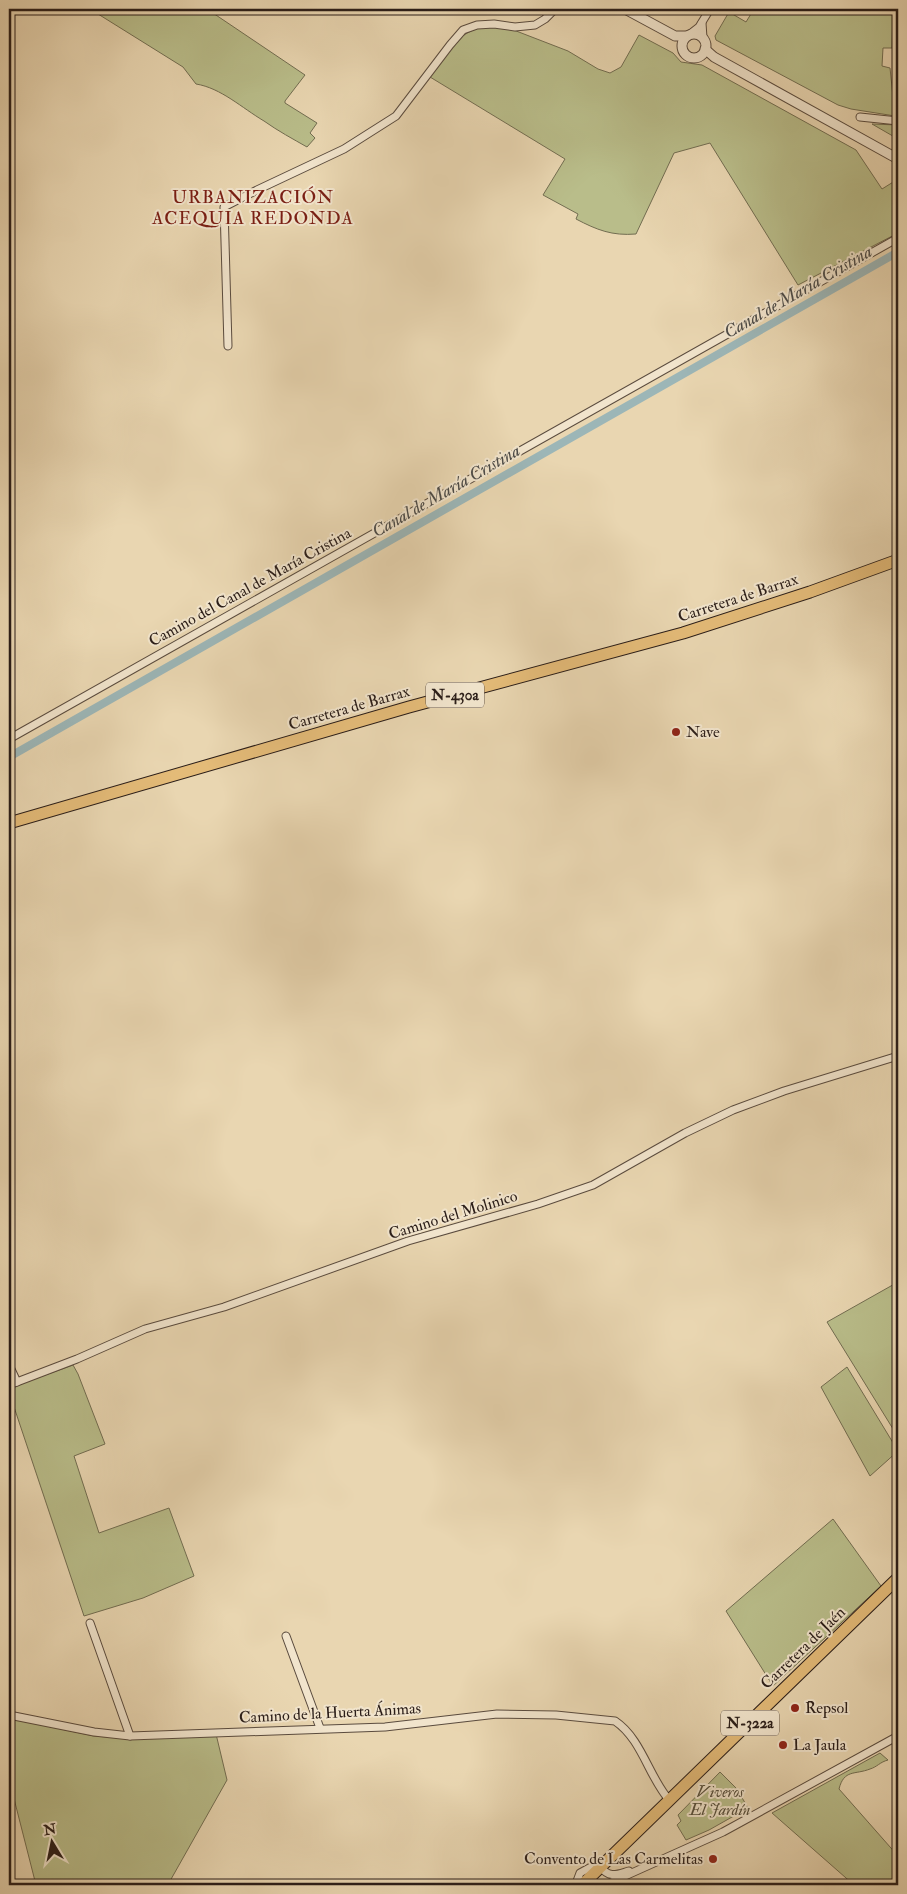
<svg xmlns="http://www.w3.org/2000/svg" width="907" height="1894" viewBox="0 0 907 1894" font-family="'IM FELL Double Pica',serif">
	<rect width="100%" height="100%" fill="#e9d6b1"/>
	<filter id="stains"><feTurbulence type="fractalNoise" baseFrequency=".004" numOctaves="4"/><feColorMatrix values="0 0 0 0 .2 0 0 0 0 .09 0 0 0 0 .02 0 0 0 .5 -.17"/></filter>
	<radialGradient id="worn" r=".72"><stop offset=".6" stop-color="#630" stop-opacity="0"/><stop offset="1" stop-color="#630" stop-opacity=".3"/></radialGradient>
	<g fill="#b9bd8a" stroke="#726d51">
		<path d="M90,9h117l98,66 -20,26v2l32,20 -7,10 5,5 -8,9c-14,-8 -29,-16 -43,-26 -22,-13 -43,-33 -68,-37l-13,-17z"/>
		<polygon points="754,9 893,9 892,48 883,48 882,66 890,68 895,116 851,109 838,105 716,40 715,36 729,12 746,22"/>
		<path d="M488,26l23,3 57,22 30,18 12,4 11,-6 18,-32 34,18 8,9 21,3 154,85 26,39 16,-10v54l-100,52 -88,-142 -36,10 -38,81c-24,2 -39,-4 -60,-15l2,-5 -35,-19 22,-36 -135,-82c17,-24 26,-46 58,-51z"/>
		<polygon points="872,124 898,125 898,139"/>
		<polygon points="898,1282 898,1437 827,1322"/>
		<polygon points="73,1365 78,1374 105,1444 74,1456 99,1533 169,1508 194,1576 143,1598 84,1616 9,1392 9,1388"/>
		<polygon points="847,1367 898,1451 870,1476 821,1387"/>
		<polygon points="833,1519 881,1586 773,1686 726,1611"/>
		<polygon points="9,1718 94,1736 122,1738 216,1734 227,1780 170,1881 171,1885 36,1885 9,1779"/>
		<path d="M880,1753l8,7c-8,2 -11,7 -18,9 -15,6 -26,0 -31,20l59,67v29h-44l-82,-72z"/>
		<polygon points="720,1772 737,1789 748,1808 709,1830 686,1840 677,1825 681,1821 678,1815"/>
	</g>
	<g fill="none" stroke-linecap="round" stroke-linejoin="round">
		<polyline stroke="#9cb6b7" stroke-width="8" points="9,757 898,252"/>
		<defs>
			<g id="minor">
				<polyline points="702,23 703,38"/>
				<polyline points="690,34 699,27 710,9"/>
				<polyline points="860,117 898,121"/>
				<polyline points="228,346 224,207 257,190 344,149 396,116 450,45 463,30 477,25 494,24 515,27 535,25 545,19 555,9"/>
				<polyline points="9,739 898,238"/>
				<polyline points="897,1239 898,1240"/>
				<polyline points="9,1365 17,1382"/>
				<polyline points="9,1385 77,1359 145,1329 224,1307 408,1241 538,1204 593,1185 685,1133 733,1110 784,1091 898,1056"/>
				<polyline points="90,1623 130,1736"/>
				<polyline points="286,1636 320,1728"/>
				<path d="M9,1715l85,17 36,4 255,-9 112,-13 59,1 59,6c27,18 34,57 55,80"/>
				<path d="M578,1885l-1,-4 3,-8 11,-6h10c8,12 17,7 28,4"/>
				<polyline points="605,1885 723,1832 898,1736"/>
			</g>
			<g id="tertiary">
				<polyline points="625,9 675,36 687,36"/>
				<circle cx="694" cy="46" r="12"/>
				<polyline points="705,49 714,57 898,159"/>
			</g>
			<g id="trunk">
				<polyline points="9,823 409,707 683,633 810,592 898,560"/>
				<polyline points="582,1885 898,1578"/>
			</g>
		</defs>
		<use href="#minor" stroke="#5a4b3e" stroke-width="9"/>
		<use href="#tertiary" stroke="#5a4b3e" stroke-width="11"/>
		<use href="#trunk" stroke="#2a1d18" stroke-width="13"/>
		<use href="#minor" stroke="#f1e4cc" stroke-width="7"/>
		<use href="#tertiary" stroke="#f1e4cc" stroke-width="9"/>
		<use href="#trunk" stroke="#e4bb78" stroke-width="11"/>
	</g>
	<g fill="#8f2418" stroke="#f1e4cc" stroke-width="2">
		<circle cx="676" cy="732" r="5"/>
		<circle cx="795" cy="1708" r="5"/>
		<circle cx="783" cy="1745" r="5"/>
		<circle cx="713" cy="1859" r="5"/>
	</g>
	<g text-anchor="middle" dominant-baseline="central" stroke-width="4" stroke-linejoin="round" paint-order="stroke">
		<g fill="#f1e4cc" stroke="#66594e" stroke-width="1">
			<rect x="426" y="682.5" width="58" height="25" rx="4"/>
			<rect x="721" y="1710.5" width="58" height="25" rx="4"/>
		</g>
		<g font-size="15" font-weight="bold" fill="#2a1d18">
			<text x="455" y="695">N-430a</text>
			<text x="750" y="1723">N-322a</text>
		</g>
		<g font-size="16" fill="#2a1d18" stroke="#f1e4cc">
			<text transform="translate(250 587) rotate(-29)">Camino del Canal de María Cristina</text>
			<text transform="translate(738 598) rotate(-18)">Carretera de Barrax</text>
			<text transform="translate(349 708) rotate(-16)">Carretera de Barrax</text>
			<text transform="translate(453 1215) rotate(-17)">Camino del Molinico</text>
			<text transform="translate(803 1648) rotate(-44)">Carretera de Jaén</text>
			<text transform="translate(330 1713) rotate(-3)">Camino de la Huerta Ánimas</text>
		</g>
		<g font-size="16" fill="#2a1d18" stroke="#f1e4cc" text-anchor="start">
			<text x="686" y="732">Nave</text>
			<text x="805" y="1708">Repsol</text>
			<text x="793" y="1745">La Jaula</text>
			<text x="703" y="1859" text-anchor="end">Convento de Las Carmelitas</text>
		</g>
		<g font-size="16" font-style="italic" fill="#554d3a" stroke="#f1e4cc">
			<text x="720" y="1792">Viveros<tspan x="720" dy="18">El Jardín</tspan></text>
		</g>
		<g font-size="18" letter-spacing="1" fill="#7a1f14" stroke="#f1e4cc">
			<text x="253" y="197">URBANIZACIÓN<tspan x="253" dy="21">ACEQUIA REDONDA</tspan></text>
		</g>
		<g font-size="18" font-style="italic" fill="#4c4b48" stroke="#f1e4cc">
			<text transform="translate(798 292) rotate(-30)">Canal de María Cristina</text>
			<text transform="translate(446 491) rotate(-30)">Canal de María Cristina</text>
		</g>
	</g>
	<rect width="907" height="1894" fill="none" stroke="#e9d6b1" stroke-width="30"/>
	<rect x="10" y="10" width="887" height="1874" fill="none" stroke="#2a1d18" stroke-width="2.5"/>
	<rect x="15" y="15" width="877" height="1864" fill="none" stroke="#2a1d18"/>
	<g transform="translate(52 1842) rotate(350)" stroke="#f1e4cc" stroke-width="4" paint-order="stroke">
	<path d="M0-4L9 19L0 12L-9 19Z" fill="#2a1d18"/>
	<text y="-8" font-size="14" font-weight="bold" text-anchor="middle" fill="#2a1d18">N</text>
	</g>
	<rect width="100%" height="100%" filter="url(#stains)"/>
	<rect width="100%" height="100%" fill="url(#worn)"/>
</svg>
